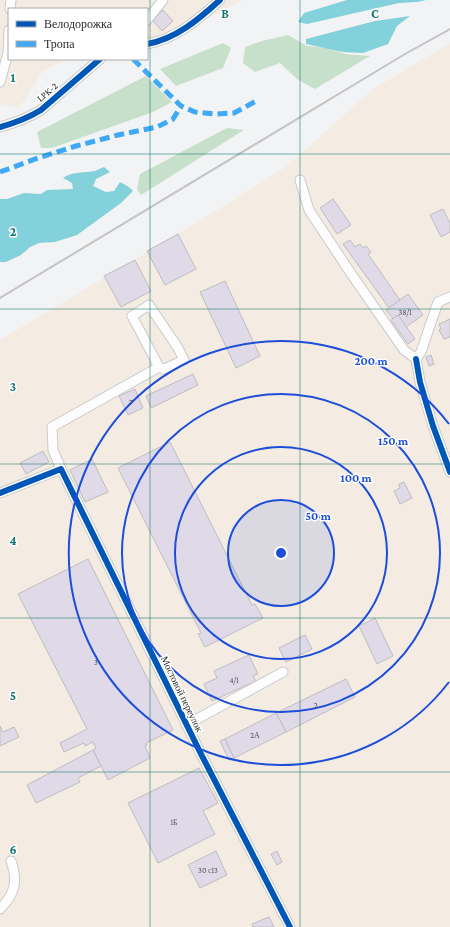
<svg xmlns="http://www.w3.org/2000/svg" width="450" height="927" viewBox="0 0 450 927" font-family="'Crimson Pro',serif">
	<rect width="100%" height="100%" fill="#f2f3f5"/>
	<g fill="#f4ece3">
		<polygon points="0,0 243,0 160,43 147,42 147,9 9,9 9,59 68,59 43,71 19,108 0,104"/>
		<polygon points="450,43 450,927 0,927 0,340 209,215 287,166 373,89"/>
	</g>
	<g fill="#c7e0cb">
		<polygon points="288,35 307,46 328,48 345,54 370,56 315,89 298,80 280,63 255,72 243,63 245,47 262,41"/>
		<polygon points="223,43 231,48 223,68 176,86 160,69"/>
		<polygon points="146,76 172,102 153,112 52,148 41,148 37,132"/>
		<polygon points="227,128 244,130 141,195 137,189 140,174"/>
	</g>
	<g fill="#83d1da">
		<polygon points="347,0 426,0 417,2 399,3 307,24 298,22 304,13"/>
		<polygon points="410,16 397,26 388,44 363,53 343,52 306,44 306,39 375,21"/>
		<path d="M104,167l6,5 -14,7 -3,7 13,6 8,-1 6,-9 9,5 4,4 -12,12 -44,32 -22,7 -16,1 -9,4 -9,8 -15,7h-6v-63h7l17,-6 17,1 6,-4 26,-1 -1,-6 -9,-5c10,-7 21,-5 32,-7 3,-1 6,-3 9,-4z"/>
	</g>
	<g fill="#e0d9e7" stroke="#bdbdbf">
		<polygon points="163,10 173,21 162,31 152,20"/>
		<polygon points="333,199 351,225 337,234 320,208"/>
		<polygon points="443,209 450,223 450,232 441,237 430,215"/>
		<polygon points="178,234 196,269 165,285 147,251"/>
		<polygon points="350,240 355,247 360,244 363,248 366,246 371,252 368,254 400,300 389,308 343,244"/>
		<polygon points="135,260 151,291 121,307 104,276"/>
		<polygon points="225,281 260,356 236,368 200,292"/>
		<polygon points="408,294 423,315 406,327 398,315 393,319 386,310"/>
		<polygon points="398,315 415,339 408,344 391,320"/>
		<polygon points="450,319 450,337 444,339 439,330 441,329 439,324"/>
		<polygon points="431,355 434,364 429,366 426,357"/>
		<polygon points="193,374 198,385 151,408 146,396"/>
		<polygon points="135,389 143,408 128,415 119,396"/>
		<polygon points="170,442 252,605 255,604 263,618 205,647 198,634 201,633 118,468"/>
		<polygon points="43,451 49,462 26,474 20,463"/>
		<polygon points="92,459 108,492 85,502 70,470"/>
		<polygon points="404,482 412,498 400,504 394,491 400,488 399,484"/>
		<polygon points="88,559 173,730 146,743 147,745 145,746 150,758 108,780 93,750 96,748 93,742 85,746 84,743 64,752 60,743 87,729 18,594"/>
		<polygon points="375,618 393,656 377,664 359,626"/>
		<polygon points="305,635 312,649 286,662 279,648"/>
		<polygon points="249,655 258,674 253,676 256,681 212,701 204,684 217,678 214,671"/>
		<polygon points="346,679 355,697 286,732 276,713"/>
		<polygon points="276,713 286,732 234,758 225,739"/>
		<polygon points="0,726 3,732 14,727 19,737 0,746"/>
		<polygon points="225,739 234,758 229,760 220,741"/>
		<polygon points="93,750 101,766 78,778 80,782 36,803 27,785"/>
		<polygon points="199,768 218,803 203,811 215,834 158,863 128,803"/>
		<polygon points="216,851 227,875 200,888 188,865"/>
		<polygon points="277,851 282,862 277,865 271,854"/>
		<polygon points="269,917 274,927 253,927 252,924"/>
	</g>
	<g fill="none" stroke-linecap="round" stroke-linejoin="round">
		<defs>
			<g id="minor">
				<polyline points="10,9 11,0"/>
				<polyline points="147,20 163,0"/>
				<path d="M147,44c29,-5 52,-25 73,-44"/>
				<polyline points="0,82 8,53 9,30"/>
				<path d="M0,127c15,-4 28,-9 41,-17l59,-51"/>
				<polyline points="300,180 309,210 350,272 404,350 416,359 420,382 433,426 450,472"/>
				<polyline points="416,359 421,352 438,302 450,297"/>
				<polyline points="159,367 132,316 149,305 178,348 184,360 164,369 159,367 52,427 53,450 61,469 200,752 290,927"/>
				<polyline points="0,493 61,469"/>
				<polyline points="186,725 283,672"/>
				<path d="M0,909c15,-15 18,-28 11,-48"/>
			</g>
		</defs>
		<use href="#minor" stroke="#c9cacc" stroke-width="11"/>
		<use href="#minor" stroke="#fdfdfe" stroke-width="9"/>
		<polyline stroke="#c4c4c5" stroke-width="2" points="0,298 405,54 450,29"/>
		<g stroke="#3fa9f5" stroke-width="5" stroke-dasharray="10 5" stroke-linecap="butt">
			<polyline points="133,59 181,106 195,112 216,114 234,113 258,100"/>
			<polyline points="0,172 38,158 76,146 118,135 157,127 173,119 181,106"/>
		</g>
		<defs>
			<g id="cycleway">
				<path d="M147,44c29,-5 52,-25 73,-44"/>
				<path d="M0,127c15,-4 28,-9 41,-17l59,-51"/>
				<polyline points="416,359 420,382 433,426 450,472"/>
				<polyline points="0,493 61,469 200,752 290,927"/>
			</g>
		</defs>
		<use href="#cycleway" stroke="#fff" stroke-width="8"/>
		<use href="#cycleway" stroke="#0057b8" stroke-width="6"/>
	</g>
	<path fill="none" stroke="#0f766e" stroke-width="1" stroke-opacity="0.55" d="M150,0v927M300,0v927M0,154h450M0,309h450M0,464h450M0,618h450M0,772h450"/>
	<circle cx="281" cy="553" r="53" fill="#1d4ed8" fill-opacity=".12"/>
	<g fill="none" stroke="#1d4ed8" stroke-width="2">
		<circle cx="281" cy="553" r="53"/>
		<circle cx="281" cy="553" r="106"/>
		<circle cx="281" cy="553" r="159"/>
		<path d="M449 682A212 212 0 1 1 449 424"/>
	</g>
	<g text-anchor="middle" dominant-baseline="central" stroke-width="3" stroke-linejoin="round" paint-order="stroke">
		<g font-size="8" fill="#58565b">
			<text x="405" y="312">38/1</text>
			<text x="131" y="402">7</text>
			<text x="96" y="662">3</text>
			<text x="234" y="680">4/1</text>
			<text x="316" y="705">2</text>
			<text x="255" y="735">2А</text>
			<text x="174" y="822">1Б</text>
			<text x="208" y="870">30 с13</text>
		</g>
		<g font-size="10" fill="#2a2b2c" stroke="#fff">
			<text transform="translate(47 92) rotate(-40)">LPK-2</text>
			<text transform="translate(182 694) rotate(64)">Мостовой переулок</text>
		</g>
	</g>
	<g font-size="13" text-anchor="middle" font-weight="bold" fill="#0f766e" stroke="#fff" stroke-width="3" stroke-linejoin="round" paint-order="stroke">
		<text x="225" y="18">B</text>
		<text x="375" y="18">C</text>
		<text x="13" y="82">1</text>
		<text x="13" y="236">2</text>
		<text x="13" y="391">3</text>
		<text x="13" y="545">4</text>
		<text x="13" y="700">5</text>
		<text x="13" y="854">6</text>
	</g>
	<circle cx="281" cy="553" r="6" fill="#1d4ed8" stroke="#fff" stroke-width="2"/>
	<g font-size="12" text-anchor="middle" font-weight="bold" fill="#1d4ed8" stroke="#fff" stroke-width="3" stroke-linejoin="round" paint-order="stroke">
		<text x="371" y="365">200 m</text>
		<text x="393" y="445">150 m</text>
		<text x="356" y="482">100 m</text>
		<text x="318" y="520">50 m</text>
	</g>
	<rect x="8" y="8" width="140" height="52" fill="#ffffff" stroke="#aaaaab"/>
	<rect x="16" y="21" width="20" height="6" fill="#0057b8" stroke="#aaaaab"/>
	<text x="44" y="28" font-size="12" fill="#2a2b2c">Велодорожка</text>
	<rect x="16" y="41" width="20" height="6" fill="#3fa9f5" stroke="#aaaaab"/>
	<text x="44" y="48" font-size="12" fill="#2a2b2c">Тропа</text>
</svg>
